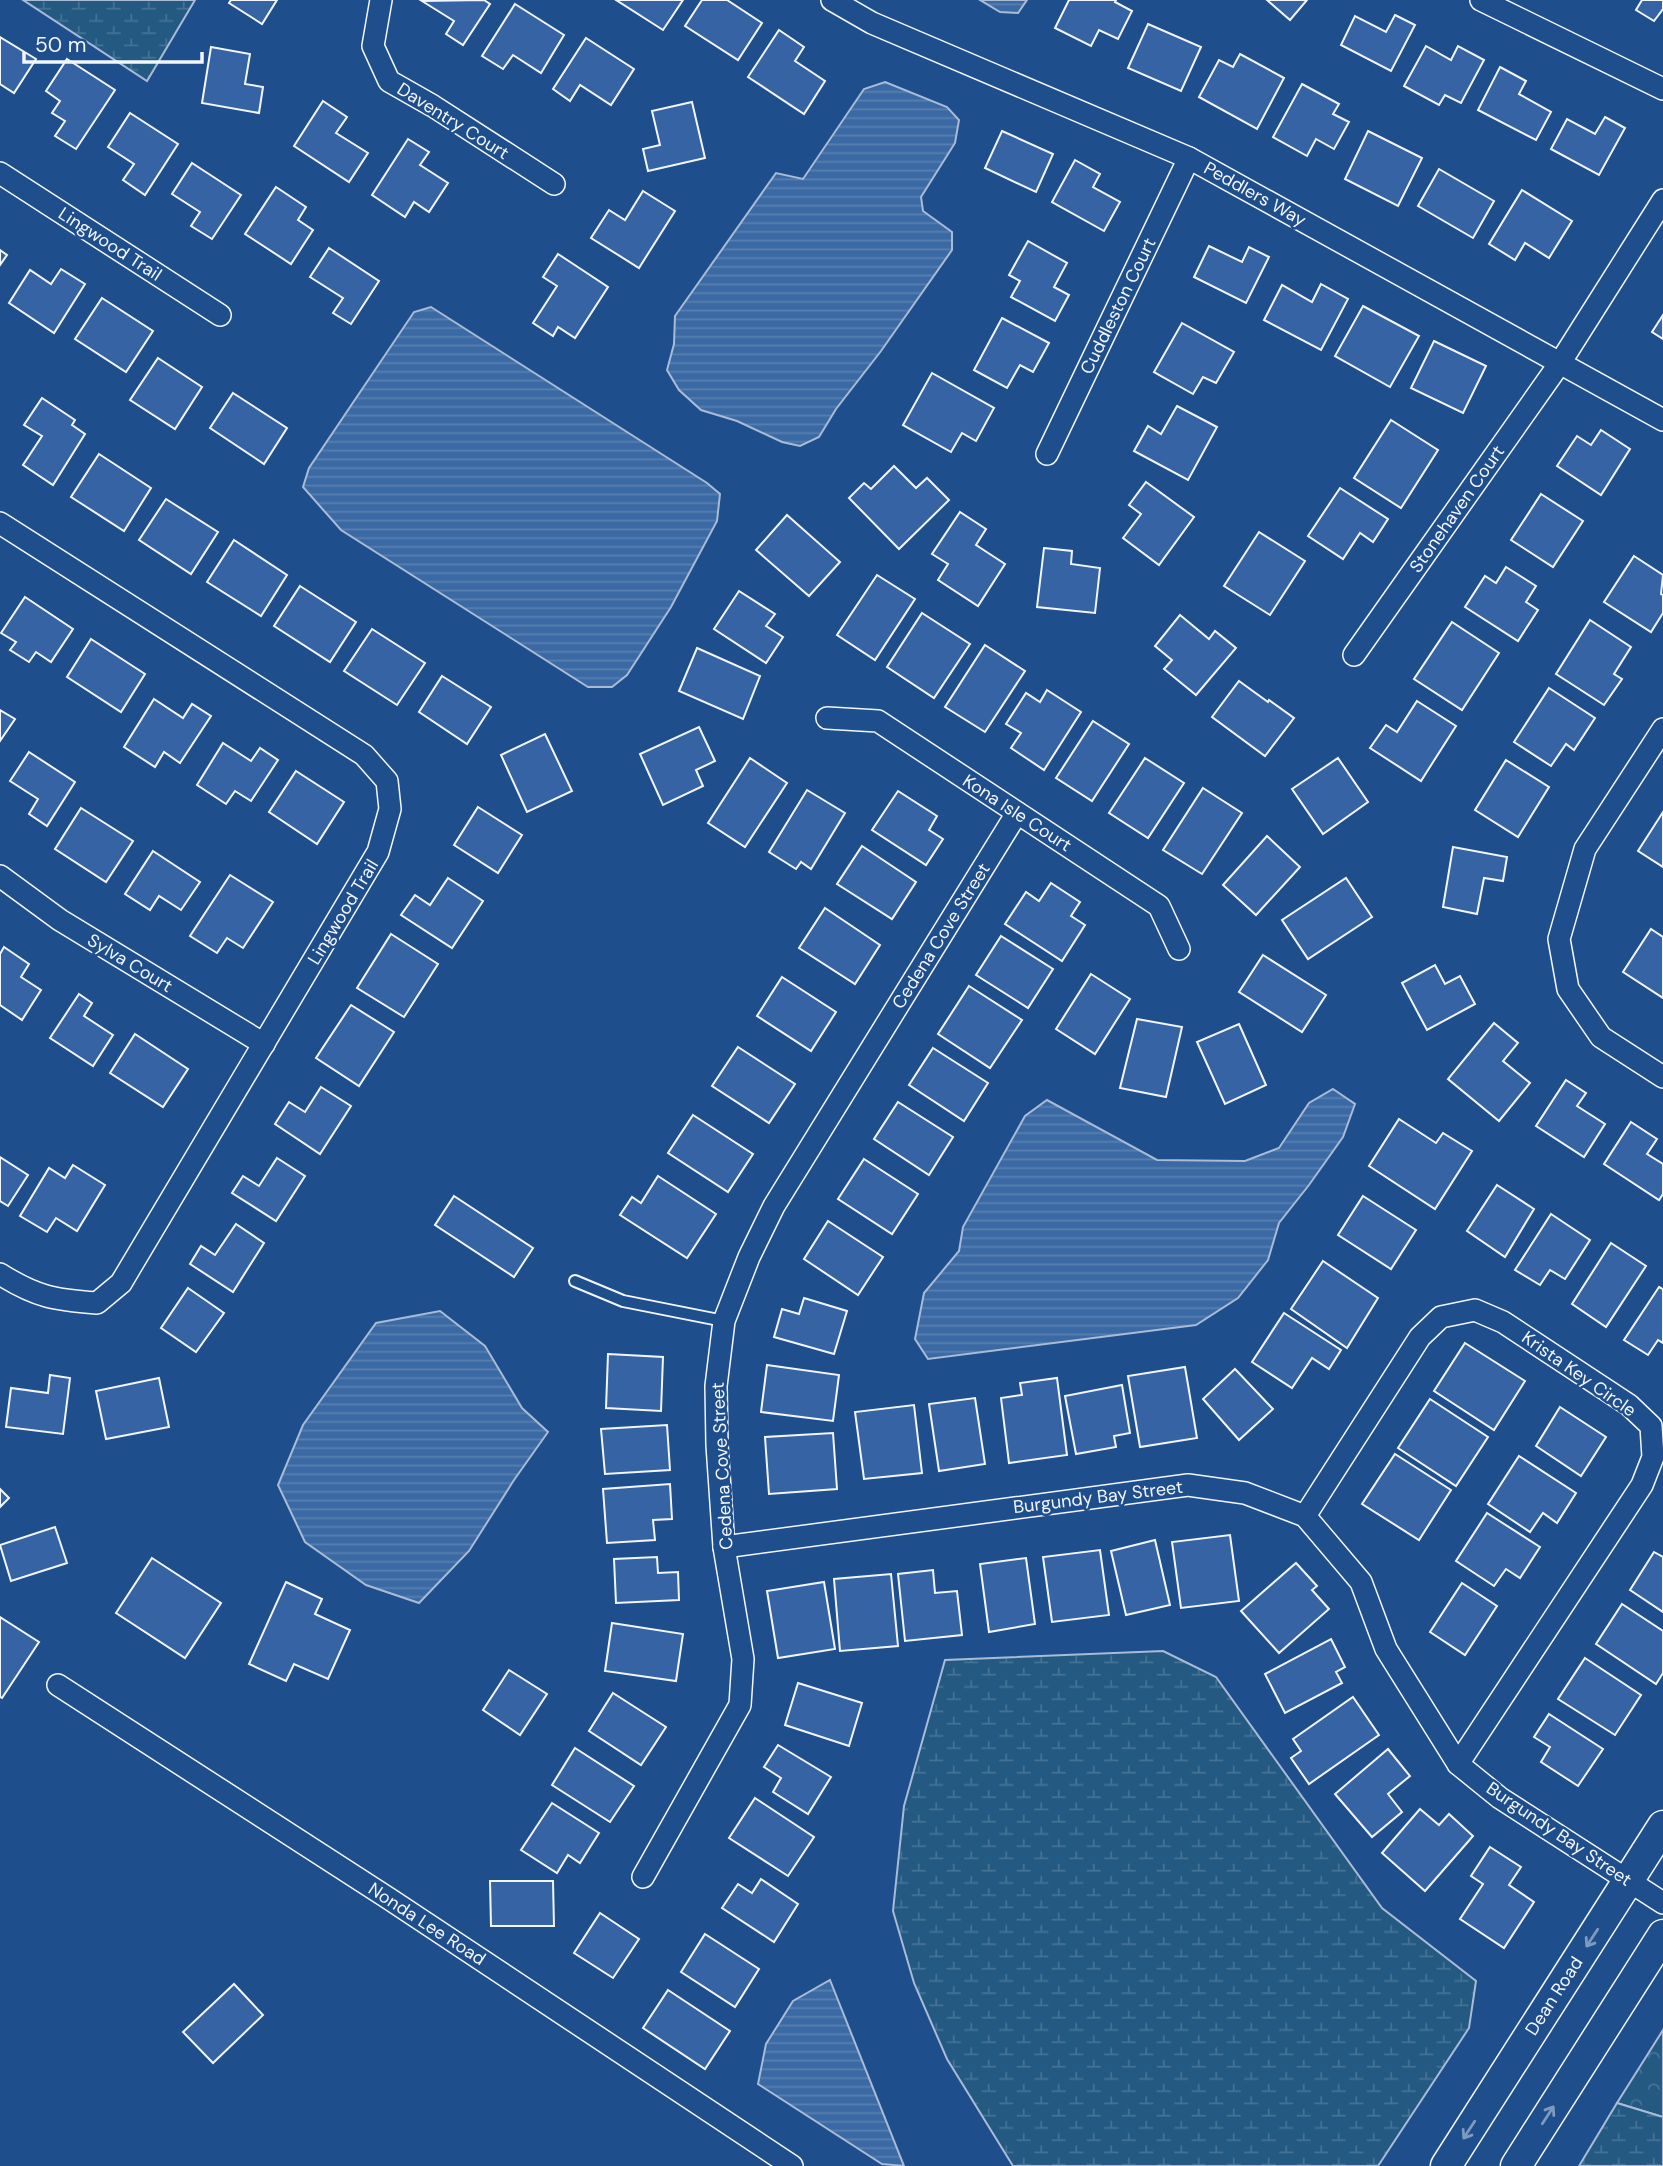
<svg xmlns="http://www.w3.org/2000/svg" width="1663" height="2166" viewBox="0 0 1663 2166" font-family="'DM Sans',sans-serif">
	<defs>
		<pattern id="forest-crowns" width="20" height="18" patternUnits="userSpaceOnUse" patternTransform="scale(1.75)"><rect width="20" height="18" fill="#245a82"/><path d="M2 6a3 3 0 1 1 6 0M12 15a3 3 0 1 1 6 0" fill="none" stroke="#447295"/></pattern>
		<pattern id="wetland-marsh" width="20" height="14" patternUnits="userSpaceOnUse" patternTransform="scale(1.75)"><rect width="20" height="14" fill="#245a82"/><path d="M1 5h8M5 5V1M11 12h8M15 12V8" fill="none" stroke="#447295"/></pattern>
		<pattern id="water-rules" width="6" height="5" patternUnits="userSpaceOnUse" patternTransform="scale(1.75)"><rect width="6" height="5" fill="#3b69a3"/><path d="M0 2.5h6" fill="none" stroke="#587fb1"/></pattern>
	</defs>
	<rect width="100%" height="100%" fill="#1f4e8c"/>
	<polygon fill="url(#forest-crowns)" stroke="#a8bbd7" stroke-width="2" points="1663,2030 1663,2117 1617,2103"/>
	<g fill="url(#wetland-marsh)" stroke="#a8bbd7" stroke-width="2">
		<polygon points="23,0 195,0 147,81"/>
		<polygon points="1163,1651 1216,1677 1382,1908 1476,1981 1469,2028 1378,2166 1013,2166 947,2059 914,1983 893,1911 904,1806 945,1660"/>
		<polygon points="1617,2103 1663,2117 1663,2166 1579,2166"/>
	</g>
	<g fill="url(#water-rules)" stroke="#a8bbd7" stroke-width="2">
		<polygon points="980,0 1027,0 1018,13 1000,12"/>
		<polygon points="885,82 947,107 959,120 955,143 921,197 923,211 952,232 952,250 881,351 836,409 819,437 800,446 782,442 737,421 701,410 679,390 667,370 674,344 675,316 776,173 803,179 864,89"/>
		<polygon points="431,307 707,483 720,494 717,521 671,607 627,675 612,687 588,687 341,530 303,487 309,468 414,312"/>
		<polygon points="1333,1089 1355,1104 1343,1137 1309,1185 1279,1223 1268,1260 1238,1298 1196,1325 928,1359 915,1339 924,1293 959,1251 963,1227 1025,1116 1047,1100 1157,1160 1245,1161 1279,1148 1309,1103"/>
		<polygon points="440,1311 485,1346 522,1408 548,1432 514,1480 469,1551 419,1603 366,1585 305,1542 278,1485 303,1425 376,1323"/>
		<polygon points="830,1980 904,2166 882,2164 758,2084 766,2044 793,2001"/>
	</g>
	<g fill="#3563a3" stroke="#f2f6ff" stroke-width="2">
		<polygon points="231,0 277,0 262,24 229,3"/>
		<polygon points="484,0 490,4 463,45 446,34 454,21 422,1"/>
		<polygon points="616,0 683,0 663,30"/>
		<polygon points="702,0 727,0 762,23 738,60 685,26"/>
		<polygon points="1069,0 1116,0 1115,2 1132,11 1118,39 1099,30 1091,46 1055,28"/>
		<polygon points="1267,0 1307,0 1290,20"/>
		<polygon points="1642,0 1663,0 1663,9 1654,21 1636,10"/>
		<polygon points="515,4 564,35 541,73 513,55 503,69 482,56"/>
		<polygon points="1395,15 1415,25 1391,71 1341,45 1355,16 1386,32"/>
		<polygon points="1148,24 1201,47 1181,91 1128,68"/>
		<polygon points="779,30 804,47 795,61 825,81 804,114 748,77"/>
		<polygon points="0,37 36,59 14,93 0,84"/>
		<polygon points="586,38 634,69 611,105 580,85 570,101 553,89"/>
		<polygon points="1426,46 1451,60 1458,46 1484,60 1461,103 1445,95 1439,105 1404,86"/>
		<polygon points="211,47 250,54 245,84 263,87 259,113 202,103"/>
		<polygon points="1240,54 1284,78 1257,129 1199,97 1219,60 1233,67"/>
		<polygon points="67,59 115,90 76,149 55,136 65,121 52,113 60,101 46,91"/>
		<polygon points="1500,67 1526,81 1519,94 1551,112 1536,140 1478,110"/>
		<polygon points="1302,84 1339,104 1333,114 1349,122 1334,149 1316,139 1307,156 1273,137"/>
		<polygon points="323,101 347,117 336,133 368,153 349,182 294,146"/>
		<polygon points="692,102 705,158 648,171 643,149 660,145 652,111"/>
		<polygon points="130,113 178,144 145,195 123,180 134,164 108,147"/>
		<polygon points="1605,117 1625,128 1599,175 1551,149 1567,119 1595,134"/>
		<polygon points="1002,131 1053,154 1036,192 985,168"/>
		<polygon points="1368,131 1422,158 1398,206 1345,179"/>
		<polygon points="408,139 429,152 420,165 448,183 429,212 414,202 405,217 372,195"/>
		<polygon points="1075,160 1100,174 1093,187 1120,202 1104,231 1052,202"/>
		<polygon points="192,163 241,195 212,239 191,226 200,212 172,194"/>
		<polygon points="1439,169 1494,201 1473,238 1418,206"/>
		<polygon points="276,187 306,207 298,220 313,230 291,264 245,234"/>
		<polygon points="1522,190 1572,221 1549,258 1525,243 1515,260 1489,244"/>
		<polygon points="643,191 675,211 639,268 591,238 609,210 625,220"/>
		<polygon points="1028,241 1067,263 1054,287 1069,295 1055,321 1011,297 1020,281 1009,275"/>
		<polygon points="1209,246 1242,262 1249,247 1269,257 1246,303 1194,277"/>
		<polygon points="329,248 379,281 351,324 333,313 343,298 310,277"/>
		<polygon points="0,250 7,255 0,265"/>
		<polygon points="558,254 608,287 575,338 558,327 553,336 533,323 557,286 543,277"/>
		<polygon points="61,269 85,284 54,333 9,303 30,270 51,284"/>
		<polygon points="1321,284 1348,299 1321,350 1264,320 1282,285 1312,302"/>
		<polygon points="102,298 153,331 126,372 75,339"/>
		<polygon points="1363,306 1419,336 1390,387 1335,356"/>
		<polygon points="1663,315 1663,339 1652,332"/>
		<polygon points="1002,318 1049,343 1033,372 1020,365 1007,388 974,370"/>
		<polygon points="1182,323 1234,352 1216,383 1203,377 1193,394 1154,372"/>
		<polygon points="1434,341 1486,366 1463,413 1411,388"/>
		<polygon points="158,358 202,387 175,429 130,400"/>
		<polygon points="932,373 994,408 976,441 962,433 951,452 903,425"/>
		<polygon points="233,393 287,428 264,464 210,428"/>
		<polygon points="42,398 75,420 72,425 85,434 53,485 23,465 42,436 24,425"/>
		<polygon points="1177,406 1217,427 1188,480 1134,451 1148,426 1161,434"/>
		<polygon points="1391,420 1438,450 1401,508 1354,478"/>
		<polygon points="1601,430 1630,449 1601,495 1557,466 1577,436 1591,445"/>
		<polygon points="99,454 151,488 124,531 71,497"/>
		<polygon points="894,466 916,488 927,478 949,500 899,549 849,498 864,483 871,489"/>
		<polygon points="1146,482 1194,517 1159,565 1123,538 1141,514 1129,505"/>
		<polygon points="1340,488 1388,519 1373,542 1360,533 1343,559 1308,536"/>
		<polygon points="1541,494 1583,521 1553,567 1511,540"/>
		<polygon points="166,499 218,532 191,574 139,540"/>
		<polygon points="960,512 986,529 976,545 1005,564 978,606 938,580 948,564 932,554"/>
		<polygon points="787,515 840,562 809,596 756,550"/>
		<polygon points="1259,532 1305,561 1270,615 1224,586"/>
		<polygon points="234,540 287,575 261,616 207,582"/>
		<polygon points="1044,548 1072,551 1071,564 1100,568 1095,613 1037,607"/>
		<polygon points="1634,556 1663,575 1661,594 1663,595 1663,613 1651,632 1604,602"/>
		<polygon points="1506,567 1536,586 1526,602 1538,610 1518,641 1465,607 1485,576 1496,583"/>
		<polygon points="877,575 915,599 875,660 837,635"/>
		<polygon points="300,586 356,622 330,662 274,626"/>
		<polygon points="739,591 775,614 766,626 783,637 766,663 714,629"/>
		<polygon points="25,597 73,629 51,662 36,652 29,662 10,650 16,642 1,633"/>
		<polygon points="922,613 970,644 934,698 887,667"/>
		<polygon points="1180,615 1209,639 1215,631 1236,648 1196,695 1164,669 1172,660 1155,646"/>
		<polygon points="1590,620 1631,647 1614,674 1622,679 1604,705 1556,674"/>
		<polygon points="1452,622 1499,653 1462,710 1414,679"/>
		<polygon points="372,629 425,663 397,705 344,671"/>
		<polygon points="91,639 145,674 121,712 67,677"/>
		<polygon points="985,645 1025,671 985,732 945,707"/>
		<polygon points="697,648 760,676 743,719 679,691"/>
		<polygon points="442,676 491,707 467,744 419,712"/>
		<polygon points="1239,681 1268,702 1269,700 1294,718 1265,756 1212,717"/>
		<polygon points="1549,688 1595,718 1574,750 1566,744 1551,766 1514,742"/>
		<polygon points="1047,690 1081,712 1044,770 1011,748 1021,733 1006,724 1026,693 1040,702"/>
		<polygon points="154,699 183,718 192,704 211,716 180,763 164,752 155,767 124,747"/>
		<polygon points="1417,701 1456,726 1421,781 1370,748 1386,725 1397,732"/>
		<polygon points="0,710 15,719 0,741"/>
		<polygon points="1093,721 1129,744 1092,801 1056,778"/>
		<polygon points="699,727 715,761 696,770 703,786 663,805 640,754"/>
		<polygon points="545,734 572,791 527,812 501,755"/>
		<polygon points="223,743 251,761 260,748 278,760 251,801 235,791 226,804 197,785"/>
		<polygon points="29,752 75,782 47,826 29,814 38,799 10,781"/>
		<polygon points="750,758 787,783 745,847 708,823"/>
		<polygon points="1145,758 1184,783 1148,838 1109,813"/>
		<polygon points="1338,758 1368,802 1323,834 1292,789"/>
		<polygon points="1506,760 1549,787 1518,837 1475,810"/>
		<polygon points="296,771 344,802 317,844 269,812"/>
		<polygon points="1203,788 1242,813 1202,874 1163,850"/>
		<polygon points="807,790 845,813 811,869 801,862 796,869 769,852"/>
		<polygon points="898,791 937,816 929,830 943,839 926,865 872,830"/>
		<polygon points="478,807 522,835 498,873 454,845"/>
		<polygon points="81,808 133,841 106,882 55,849"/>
		<polygon points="1663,812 1663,867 1638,851"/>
		<polygon points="1267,836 1300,867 1256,915 1223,885"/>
		<polygon points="862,846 916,882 892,919 837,884"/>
		<polygon points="1453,847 1507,857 1503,881 1484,878 1477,914 1443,907"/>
		<polygon points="153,851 200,882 181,910 159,896 150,910 125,894"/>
		<polygon points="230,875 273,902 243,948 227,938 217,953 190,936"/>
		<polygon points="448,878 483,901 452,948 401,915 415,895 430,905"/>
		<polygon points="1346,878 1372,917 1308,959 1282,920"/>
		<polygon points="1051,883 1080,902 1071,916 1085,925 1062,961 1005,924 1026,892 1039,901"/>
		<polygon points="825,908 880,945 855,984 799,948"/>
		<polygon points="1651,929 1663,937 1663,998 1623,972"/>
		<polygon points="391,934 438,964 404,1017 357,988"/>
		<polygon points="1001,936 1053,969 1028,1008 976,975"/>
		<polygon points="4,947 29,964 21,977 41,990 22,1020 0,1005 0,954"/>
		<polygon points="1263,955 1326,995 1302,1032 1239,992"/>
		<polygon points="1435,965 1445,984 1460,976 1475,1004 1427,1030 1402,983"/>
		<polygon points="1091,974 1130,999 1095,1054 1056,1029"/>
		<polygon points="782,977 836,1012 811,1051 757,1016"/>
		<polygon points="969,986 1022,1020 990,1068 938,1034"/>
		<polygon points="79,994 92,1003 84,1016 113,1035 93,1066 50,1038"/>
		<polygon points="351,1005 394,1032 359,1086 316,1058"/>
		<polygon points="1137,1019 1182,1027 1166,1097 1120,1088"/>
		<polygon points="1494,1023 1518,1043 1503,1061 1530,1083 1499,1121 1448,1079"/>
		<polygon points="1239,1024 1266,1085 1225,1104 1197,1042"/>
		<polygon points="135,1034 188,1069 163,1107 110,1073"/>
		<polygon points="738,1047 795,1084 769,1123 712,1086"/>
		<polygon points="933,1048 988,1083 964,1121 909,1085"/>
		<polygon points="1566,1080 1586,1093 1577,1106 1605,1124 1584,1157 1536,1126"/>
		<polygon points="321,1087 351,1106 320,1154 275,1124 289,1102 305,1112"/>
		<polygon points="898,1102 953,1137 929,1175 874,1139"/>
		<polygon points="693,1115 753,1154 728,1192 668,1153"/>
		<polygon points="1399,1119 1436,1143 1443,1133 1472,1151 1435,1209 1369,1166"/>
		<polygon points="1631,1122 1657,1139 1647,1154 1663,1164 1663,1194 1659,1200 1604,1164"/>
		<polygon points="0,1157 28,1175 8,1206 0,1201"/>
		<polygon points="277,1158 305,1176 276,1221 232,1193 243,1176 259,1186"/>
		<polygon points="864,1159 918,1194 892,1234 838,1199"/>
		<polygon points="73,1165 105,1185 77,1231 56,1218 47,1232 20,1216 49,1168 65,1178"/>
		<polygon points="658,1176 716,1214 687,1258 620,1215 632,1197 641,1203"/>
		<polygon points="1497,1185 1534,1209 1505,1257 1467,1231"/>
		<polygon points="454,1196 533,1248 514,1277 435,1225"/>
		<polygon points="1363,1196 1416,1230 1391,1269 1338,1235"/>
		<polygon points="1551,1214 1590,1240 1565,1279 1550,1270 1540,1285 1515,1270"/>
		<polygon points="828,1221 883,1257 858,1295 804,1259"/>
		<polygon points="236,1224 264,1243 233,1292 190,1264 201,1246 215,1255"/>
		<polygon points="1611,1243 1646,1266 1606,1327 1572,1304"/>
		<polygon points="1323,1261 1378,1298 1347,1348 1291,1309"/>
		<polygon points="1659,1287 1663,1289 1663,1343 1658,1340 1648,1355 1624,1340"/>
		<polygon points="188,1288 224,1313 196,1352 161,1328"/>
		<polygon points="804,1298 847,1311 834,1354 774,1337 782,1309 799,1314"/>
		<polygon points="1284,1313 1341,1350 1329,1369 1312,1358 1292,1388 1252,1362"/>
		<polygon points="1465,1343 1525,1381 1494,1430 1434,1391"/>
		<polygon points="608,1354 663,1357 661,1411 606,1408"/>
		<polygon points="767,1365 839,1375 833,1421 761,1412"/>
		<polygon points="1185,1367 1197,1438 1140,1447 1128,1376"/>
		<polygon points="1235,1369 1273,1409 1239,1440 1203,1399"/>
		<polygon points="50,1375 70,1378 63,1434 6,1427 11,1388 48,1393"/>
		<polygon points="159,1378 169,1427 106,1439 96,1391"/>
		<polygon points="1057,1378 1067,1455 1009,1463 1001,1398 1022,1395 1020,1383"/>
		<polygon points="1122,1385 1130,1433 1114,1436 1116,1447 1076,1454 1065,1396"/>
		<polygon points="975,1398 985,1464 939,1471 929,1404"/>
		<polygon points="1430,1399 1488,1437 1456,1486 1398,1448"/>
		<polygon points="914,1405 922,1473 864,1479 855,1412"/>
		<polygon points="1560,1407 1606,1437 1581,1476 1536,1446"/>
		<polygon points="667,1425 670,1470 605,1474 601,1429"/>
		<polygon points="833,1433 837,1489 769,1494 765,1437"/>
		<polygon points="1395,1454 1451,1490 1419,1540 1362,1504"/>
		<polygon points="1519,1456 1576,1493 1557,1523 1543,1513 1530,1532 1488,1504"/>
		<polygon points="670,1484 672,1519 653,1520 655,1540 607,1543 603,1489"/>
		<polygon points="0,1489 9,1498 0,1507"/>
		<polygon points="1487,1513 1540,1547 1520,1578 1506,1569 1494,1586 1456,1561"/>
		<polygon points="55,1527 67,1563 11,1581 0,1545"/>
		<polygon points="1230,1535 1239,1601 1181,1608 1172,1542"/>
		<polygon points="1155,1540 1170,1605 1126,1615 1111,1551"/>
		<polygon points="1100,1550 1109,1615 1052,1622 1043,1557"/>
		<polygon points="1654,1552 1663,1557 1663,1612 1630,1590"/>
		<polygon points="657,1557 658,1573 678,1572 679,1600 616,1603 614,1559"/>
		<polygon points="152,1558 221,1603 185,1658 116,1613"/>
		<polygon points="1026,1558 1035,1624 989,1632 980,1564"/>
		<polygon points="1296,1563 1317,1586 1312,1590 1329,1609 1279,1653 1241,1611"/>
		<polygon points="933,1570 935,1593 957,1591 962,1635 905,1641 898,1574"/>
		<polygon points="891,1574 898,1646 840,1651 834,1579"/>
		<polygon points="286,1582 322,1599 315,1614 350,1630 328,1679 294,1664 286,1681 249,1664"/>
		<polygon points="824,1582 835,1649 778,1658 767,1591"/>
		<polygon points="1462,1583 1497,1606 1465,1655 1430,1632"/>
		<polygon points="1622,1604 1663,1631 1663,1673 1656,1684 1596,1644"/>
		<polygon points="0,1617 39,1642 2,1698 0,1697"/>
		<polygon points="612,1623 683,1634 676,1681 605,1671"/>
		<polygon points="1331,1639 1345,1667 1336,1672 1342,1683 1285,1713 1265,1674"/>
		<polygon points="1585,1658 1641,1695 1615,1735 1558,1699"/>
		<polygon points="509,1670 547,1694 520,1735 483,1710"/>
		<polygon points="798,1683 862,1703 849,1746 785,1725"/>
		<polygon points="613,1693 666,1727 641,1765 589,1731"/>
		<polygon points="1353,1697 1379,1735 1309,1784 1291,1758 1301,1751 1293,1739"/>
		<polygon points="1549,1714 1603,1749 1578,1786 1541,1762 1550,1747 1534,1737"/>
		<polygon points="778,1745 831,1777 808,1814 773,1792 781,1778 764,1767"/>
		<polygon points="575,1748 634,1786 610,1822 552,1785"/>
		<polygon points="1388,1749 1410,1776 1388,1794 1402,1812 1372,1837 1335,1794"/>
		<polygon points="755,1798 814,1837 788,1876 729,1838"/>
		<polygon points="552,1803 599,1833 580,1863 568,1855 557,1873 521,1850"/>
		<polygon points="1420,1809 1439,1825 1449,1814 1473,1836 1425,1891 1382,1853"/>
		<polygon points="1490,1847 1521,1867 1509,1885 1534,1902 1504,1948 1460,1919 1483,1884 1471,1876"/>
		<polygon points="761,1879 798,1904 774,1942 722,1908 738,1884 752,1893"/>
		<polygon points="490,1881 553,1881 554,1926 491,1926"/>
		<polygon points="600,1913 639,1939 613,1978 574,1953"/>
		<polygon points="705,1934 759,1969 735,2007 681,1972"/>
		<polygon points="234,1984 263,2015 213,2063 183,2032"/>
		<polygon points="668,1990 730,2031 705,2069 643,2028"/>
	</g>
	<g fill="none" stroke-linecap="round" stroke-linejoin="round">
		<defs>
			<polyline id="service" points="575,1281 623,1301 724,1321"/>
			<g id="minor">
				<polyline points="381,0 373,46 389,81 433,106 554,184"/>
				<polyline points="832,0 872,23 1189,158 1663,420"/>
				<polyline points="1481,0 1663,89"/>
				<polyline points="0,173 220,315"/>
				<polyline points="1047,454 1189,158"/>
				<path d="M0,523l364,232 23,26 3,28 -12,43 -257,431 -24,20c-42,-3 -61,-6 -97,-29"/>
				<polyline points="1354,655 1560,363 1663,200"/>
				<polyline points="827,718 878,721 1159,906 1179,949"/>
				<polyline points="1663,729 1585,849 1559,939 1568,989 1601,1037 1663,1077"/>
				<polyline points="0,876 60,920 264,1044"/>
				<polyline points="1305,1516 1420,1337 1441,1317 1475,1310 1503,1322 1629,1405 1651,1426 1653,1457 1642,1485 1458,1764"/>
				<polyline points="724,1547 1188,1485 1245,1493 1305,1516 1361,1582 1386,1649 1458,1764 1500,1798 1663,1903"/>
				<polyline points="58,1685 388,1898 792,2166"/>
				<polyline points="643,1877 740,1705 743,1659 724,1547 717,1445 716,1386 724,1321 749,1257 774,1206 1017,813"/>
			</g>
			<g id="secondary">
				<polyline points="1446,2166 1663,1826"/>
				<polyline points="1516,2166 1663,1935"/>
			</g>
		</defs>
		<use href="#service" stroke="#f2f6ff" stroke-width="14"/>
		<use href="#minor" stroke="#f2f6ff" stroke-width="24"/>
		<use href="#secondary" stroke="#f2f6ff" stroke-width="33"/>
		<use href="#service" stroke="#1f4e8c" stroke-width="10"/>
		<use href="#minor" stroke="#1f4e8c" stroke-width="21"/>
		<use href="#secondary" stroke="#1f4e8c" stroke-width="30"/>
	</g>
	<defs><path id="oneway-shaft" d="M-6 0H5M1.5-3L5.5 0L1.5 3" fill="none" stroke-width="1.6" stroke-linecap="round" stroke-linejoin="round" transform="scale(1.75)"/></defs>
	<g stroke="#7e9ac0">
		<use href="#oneway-shaft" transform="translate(1592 1938) rotate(123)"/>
		<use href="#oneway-shaft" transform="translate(1548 2115) rotate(-57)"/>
		<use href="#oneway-shaft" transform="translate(1469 2130) rotate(123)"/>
	</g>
	<g text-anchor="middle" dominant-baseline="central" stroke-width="5" stroke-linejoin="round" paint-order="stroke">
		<g font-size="18" fill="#f2f6ff" stroke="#1f4e8c">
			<text transform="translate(453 121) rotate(32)">Daventry Court</text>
			<text transform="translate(1255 194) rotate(29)">Peddlers Way</text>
			<text transform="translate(110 244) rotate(33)">Lingwood Trail</text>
			<text transform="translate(1118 306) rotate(-64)">Cuddleston Court</text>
			<text transform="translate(1457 509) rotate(-55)">Stonehaven Court</text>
			<text transform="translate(1017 813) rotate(33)">Kona Isle Court</text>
			<text transform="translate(343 912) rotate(-59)">Lingwood Trail</text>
			<text transform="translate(941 936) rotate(-58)">Cedena Cove Street</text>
			<text transform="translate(130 963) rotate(31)">Sylva Court</text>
			<text transform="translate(1579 1374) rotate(35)">Krista Key Circle</text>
			<text transform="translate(722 1466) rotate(-93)">Cedena Cove Street</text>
			<text transform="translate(1098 1497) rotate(-7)">Burgundy Bay Street</text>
			<text transform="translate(1559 1834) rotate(34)">Burgundy Bay Street</text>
			<text transform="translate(427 1924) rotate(33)">Nonda Lee Road</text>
			<text transform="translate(1554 1996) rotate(-57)">Dean Road</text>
		</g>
	</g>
	<path d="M24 52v10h178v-10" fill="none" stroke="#f2f6ff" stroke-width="3.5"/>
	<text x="35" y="52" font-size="21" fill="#f2f6ff" stroke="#1f4e8c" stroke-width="5" paint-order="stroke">50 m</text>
</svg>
